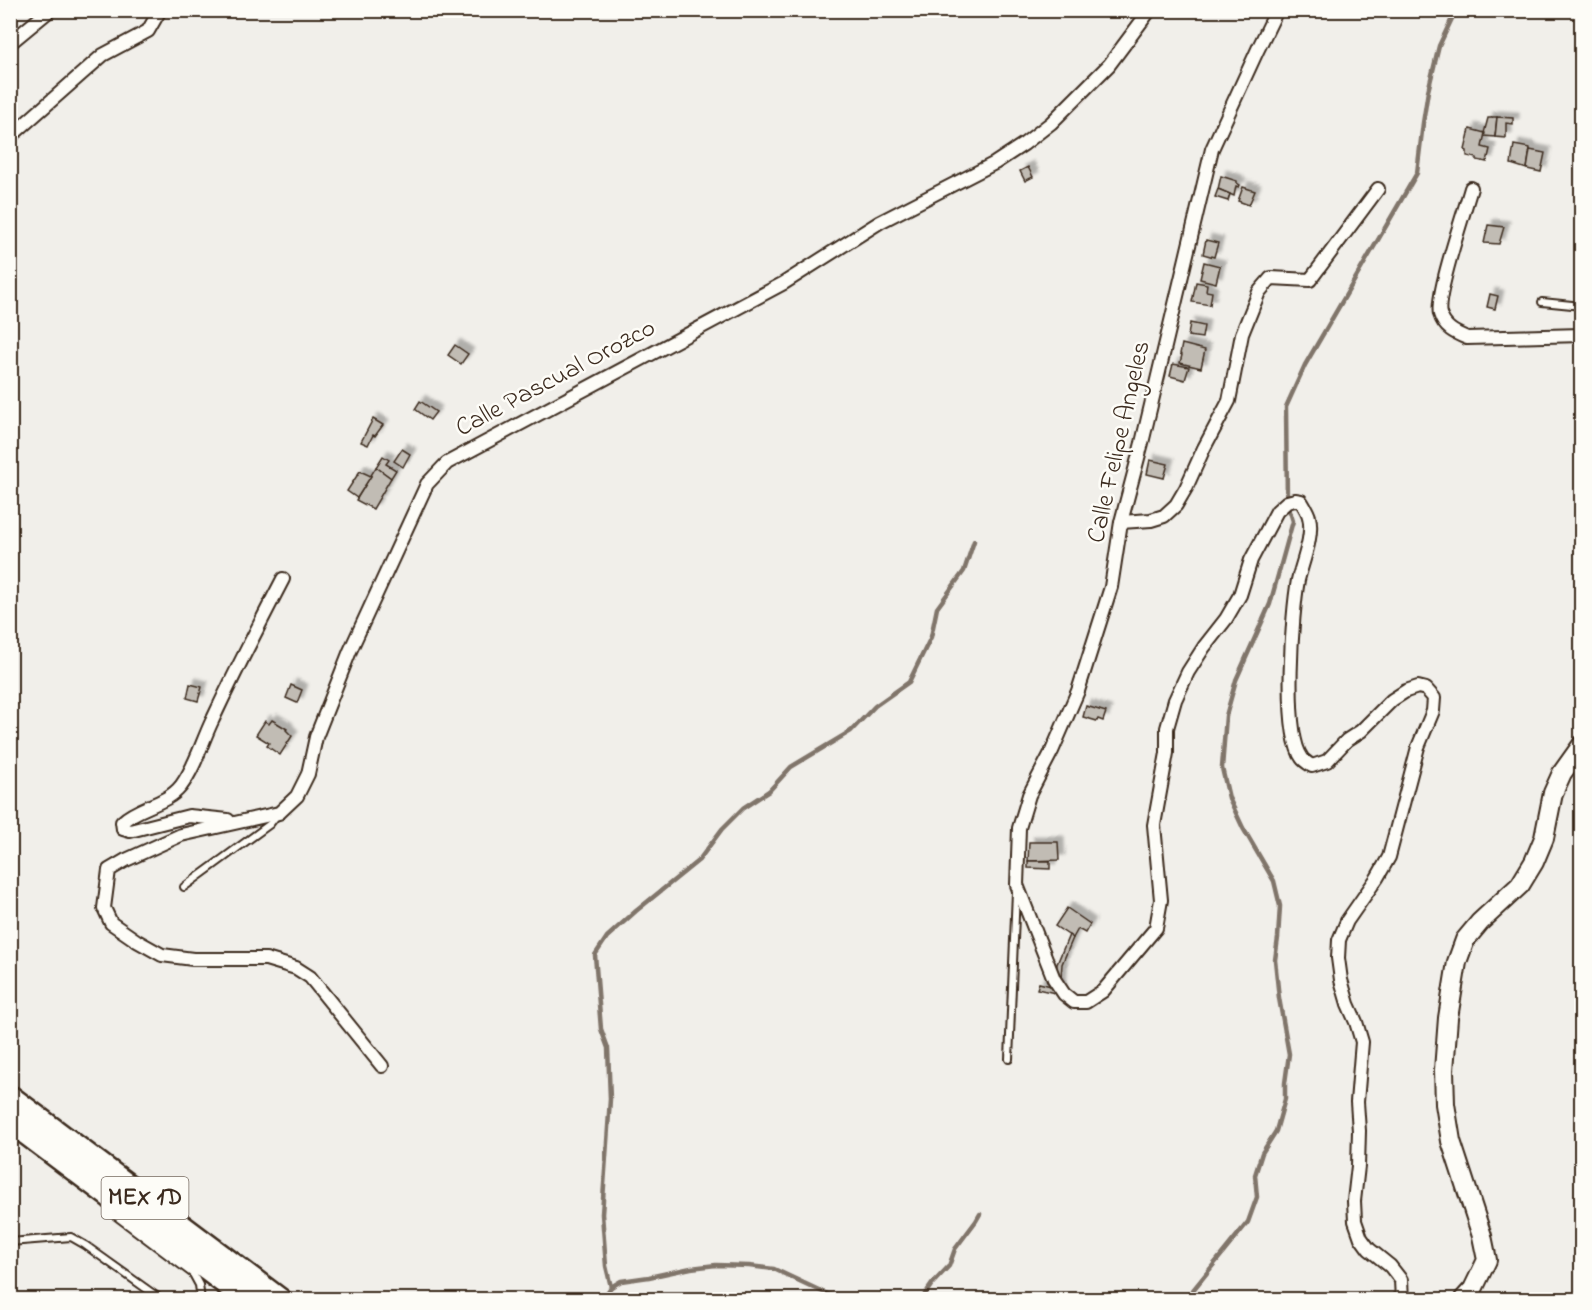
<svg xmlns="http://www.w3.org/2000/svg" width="1592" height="1310" viewBox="0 0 1592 1310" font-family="'Indie Flower',sans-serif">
	<defs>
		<filter id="shadow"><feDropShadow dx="5.5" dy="-5.5" stdDeviation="1.5" flood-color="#0004"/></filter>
	</defs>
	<rect width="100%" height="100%" fill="#f1efea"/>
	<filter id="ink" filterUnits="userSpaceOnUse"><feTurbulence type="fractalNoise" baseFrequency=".0167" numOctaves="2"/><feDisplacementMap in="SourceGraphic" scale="12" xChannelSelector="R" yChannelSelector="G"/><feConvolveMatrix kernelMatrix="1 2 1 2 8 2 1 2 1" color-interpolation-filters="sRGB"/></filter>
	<g filter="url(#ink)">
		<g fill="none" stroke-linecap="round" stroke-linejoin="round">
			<g stroke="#80746b" stroke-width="4.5">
				<polyline points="611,1287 606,1266 602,1214 610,1099 608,1048 601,1029 595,955 607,937 636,911 699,860 722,829 743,808 769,791 791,767 851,731 875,706 909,682 931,637 937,608 964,571 974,541"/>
				<polyline points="602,1300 611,1287 621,1281 649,1277 691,1268 716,1265 749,1266 774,1269 823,1292 843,1300"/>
				<polyline points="921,1300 932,1284 949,1266 955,1249 976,1221 980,1214"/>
				<polyline points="1185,1300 1248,1222 1257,1197 1255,1175 1262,1153 1276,1131 1285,1099 1285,1083 1289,1054 1279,998 1275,960 1278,938 1280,906 1274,881 1243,828 1229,798 1222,768 1226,716 1236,680 1270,604 1293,521 1287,502 1286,407 1305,365 1417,173 1423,123 1428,91 1439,46 1456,10"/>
			</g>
		</g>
		<g fill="#c1bcb4" stroke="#3b2a1e" stroke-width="1.5" filter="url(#shadow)">
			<polygon points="1492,117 1497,117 1495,137 1484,136 1484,133 1488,118 1492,118"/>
			<polygon points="1497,117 1513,118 1513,124 1506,123 1506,138 1495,137"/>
			<polygon points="1470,129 1485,133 1482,147 1490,149 1487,162 1477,160 1477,158 1467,156 1467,151 1465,150"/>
			<polygon points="1514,145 1530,148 1527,169 1511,164"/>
			<polygon points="1530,150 1545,153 1541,172 1527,169"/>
			<polygon points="1028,167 1033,177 1025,181 1020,171"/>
			<polygon points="1221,176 1237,181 1237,183 1240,185 1239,187 1236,186 1234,196 1218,189"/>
			<polygon points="1243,187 1255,191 1249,205 1238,201"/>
			<polygon points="1218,189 1230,194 1228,201 1215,197"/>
			<polygon points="1488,225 1504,227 1499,244 1484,243"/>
			<polygon points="1206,240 1218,243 1214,257 1203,254"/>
			<polygon points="1204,262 1220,266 1216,283 1200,279"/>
			<polygon points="1196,282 1207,284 1206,291 1212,292 1210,305 1192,302"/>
			<polygon points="1490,294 1498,296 1495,309 1487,307"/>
			<polygon points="1190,323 1204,326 1202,338 1188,336"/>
			<polygon points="1182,344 1205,350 1201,368 1180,363 1182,355 1180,354"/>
			<polygon points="455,345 468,354 461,364 448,355"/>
			<polygon points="1173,364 1189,367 1185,380 1170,376"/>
			<polygon points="420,401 436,412 430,420 415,409"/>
			<polygon points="373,419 383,425 375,436 373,435 368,445 361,442"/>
			<polygon points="402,449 410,454 403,467 394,461"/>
			<polygon points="383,456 389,460 386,464 396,470 391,478 376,467"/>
			<polygon points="1150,460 1168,464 1164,478 1147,474"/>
			<polygon points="376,467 391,478 373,509 356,500"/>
			<polygon points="360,471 371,476 357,498 347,491"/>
			<polygon points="190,684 202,687 198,701 187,698"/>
			<polygon points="291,685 302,690 297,703 286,698"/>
			<polygon points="1086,706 1106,712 1103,721 1098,719 1097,721 1083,717"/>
			<polygon points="272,720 287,729 286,730 292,736 280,755 267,746 269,743 256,735 265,721 269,724"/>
			<polygon points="1029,842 1058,842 1059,860 1028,861"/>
			<polygon points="1028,861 1050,861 1050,869 1028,868"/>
			<polygon points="1067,908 1090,924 1085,933 1078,929 1073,938 1055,926"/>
			<polygon points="1069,935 1073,938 1062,964 1060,994 1037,989 1039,983 1055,987 1057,964"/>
		</g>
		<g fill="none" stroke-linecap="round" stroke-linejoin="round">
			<defs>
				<g id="lane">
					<polyline points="1542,302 1582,306"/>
					<polyline points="184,887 270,824 277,815"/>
					<polyline points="1009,1059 1016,892"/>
					<polyline points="106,1203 112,1213 193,1274 199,1285 201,1300"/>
					<polyline points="10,1242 71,1237 85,1245 162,1300"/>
				</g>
				<g id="street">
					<path d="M1277,10l-19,39 -46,100 -70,294 -21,79 -10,65 -33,104 -26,60 -23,44 -10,33 -2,57 37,94 10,15 10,8h12l17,-11 53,-63 5,-28 -7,-75 13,-72v-25l8,-28 13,-28 16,-25 22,-28 14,-24 11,-35 26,-49 10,-9 8,-2 6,1c3,5 7,11 8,16 5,18 -7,46 -11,63 -6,33 -15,152 4,178 2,3 7,6 10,8l15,-5 20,-21 14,-9 31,-31 14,-9 12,-4 8,2 8,9 -1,13 -15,36 -29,110 -12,21 -30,43 -8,19 -1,18 3,22 7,24 8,18 6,20 -5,60 2,29 -1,35 -4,35 1,20 6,17 8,11 21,17 11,14 1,20"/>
					<polyline points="10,43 50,10"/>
					<polyline points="10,137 103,55 148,31 160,10"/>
					<path d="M1471,188c-6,22 -36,109 -31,126 4,14 15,19 27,24l115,-3"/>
					<polyline points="1121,522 1151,520 1164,516 1176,505 1186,488 1204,448 1229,401 1242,334 1259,292 1271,278 1310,280 1378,189"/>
					<path d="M228,820l-39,-4 -59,15 -7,-2 -1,-7c17,-16 44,-17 59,-36 15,-20 21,-45 32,-67 22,-47 46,-94 70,-140"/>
					<polyline points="382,1066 310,977 296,968 266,959 193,959 162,955 137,941 111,923 104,908 109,870 126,860 181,835 279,813 297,796 308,774 316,737 350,651 427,484 447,463 784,283 880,222 995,163 1024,144 1051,123 1109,65 1150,10"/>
				</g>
				<polyline id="secondary" points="1463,1300 1473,1289 1487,1260 1482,1236 1451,1141 1445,1104 1444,1070 1448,1018 1457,962 1465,940 1480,922 1520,885 1534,862 1544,838 1553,793 1562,773 1582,745"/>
				<g id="highway">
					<polyline points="10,1097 280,1300"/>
					<polyline points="10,1121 248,1300"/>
				</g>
			</defs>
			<use href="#lane" stroke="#3b2a1e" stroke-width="10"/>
			<use href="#street" stroke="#3b2a1e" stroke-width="16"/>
			<use href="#secondary" stroke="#3b2a1e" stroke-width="22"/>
			<use href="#highway" stroke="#3b2a1e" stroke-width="27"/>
			<use href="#lane" stroke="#fdfcf7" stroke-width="6"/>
			<use href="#street" stroke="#fdfcf7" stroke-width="12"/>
			<use href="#secondary" stroke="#fdfcf7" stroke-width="18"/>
			<use href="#highway" stroke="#fdfcf7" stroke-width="22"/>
		</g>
	</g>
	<g text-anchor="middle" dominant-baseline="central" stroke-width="5" stroke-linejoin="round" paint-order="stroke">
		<rect fill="#fdfcf7" stroke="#75695f" stroke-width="1.5" x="101.5" y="1177" width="87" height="42" rx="4.5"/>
		<g font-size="24" font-weight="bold" fill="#3b2a1e">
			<text x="145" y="1198">MEX 1D</text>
		</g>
		<g font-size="26" fill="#3b2a1e" stroke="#fdfcf7">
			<text transform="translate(556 379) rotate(-28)">Calle Pascual Orozco</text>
			<text transform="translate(1120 442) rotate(-77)">Calle Felipe Angeles</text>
		</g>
	</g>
	<rect width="1592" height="1310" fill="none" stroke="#fdfcf7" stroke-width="36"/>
	<rect x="18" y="18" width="1556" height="1274" fill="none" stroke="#3b2a1e" stroke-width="2" filter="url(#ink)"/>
</svg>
